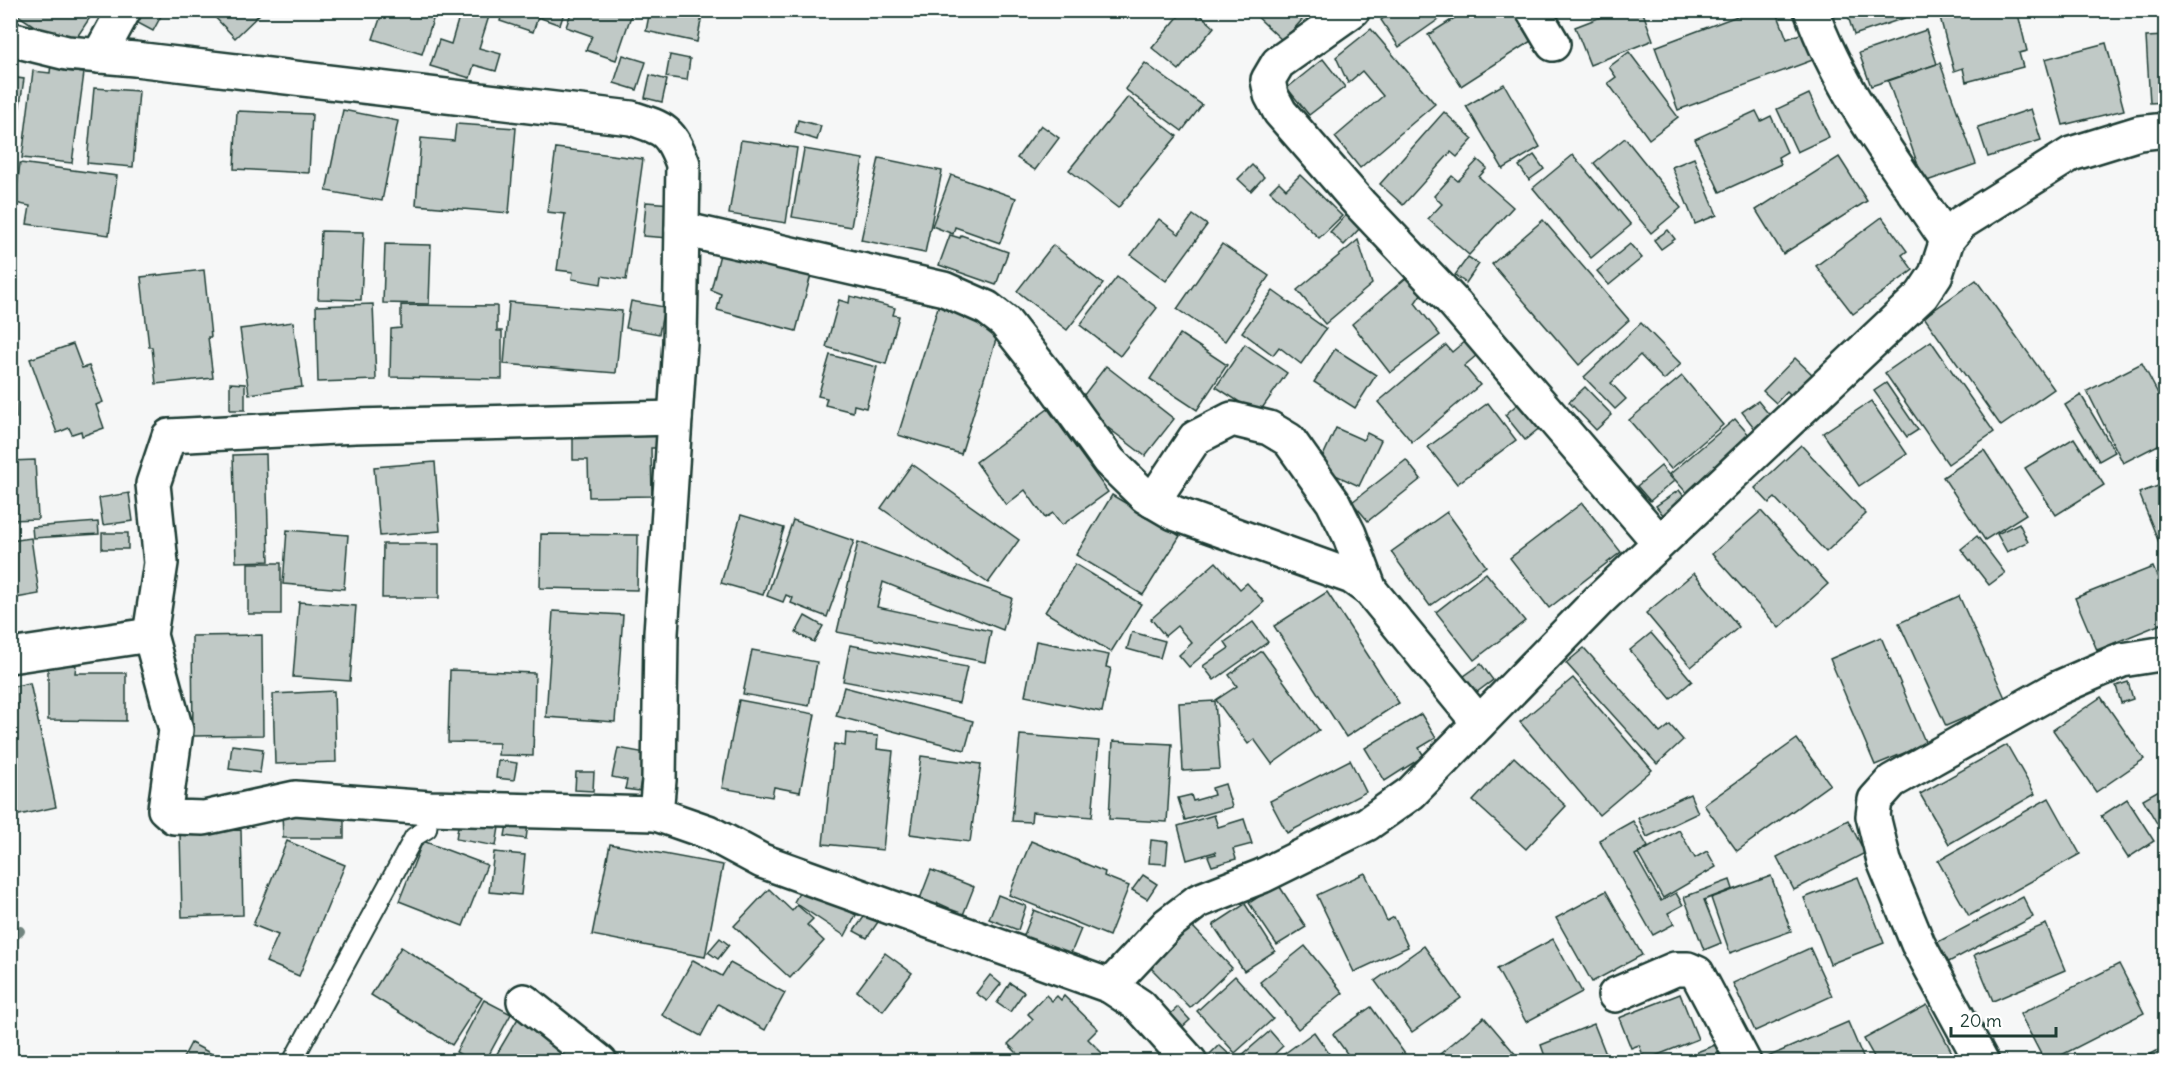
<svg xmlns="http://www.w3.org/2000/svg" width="2176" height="1072" viewBox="0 0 2176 1072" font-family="Delius,sans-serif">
	<rect width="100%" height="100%" fill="#f6f7f7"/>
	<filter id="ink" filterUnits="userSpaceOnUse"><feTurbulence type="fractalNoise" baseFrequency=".0167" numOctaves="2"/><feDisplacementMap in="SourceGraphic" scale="12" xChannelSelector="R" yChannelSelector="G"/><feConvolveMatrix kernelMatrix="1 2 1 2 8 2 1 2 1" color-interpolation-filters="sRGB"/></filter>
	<g filter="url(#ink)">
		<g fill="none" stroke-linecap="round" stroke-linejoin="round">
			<polyline stroke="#72857f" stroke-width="10" points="10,939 20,931"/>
		</g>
		<g fill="#c0c9c6" stroke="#1f3d34" stroke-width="1.5">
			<polygon points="10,10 95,10 69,49"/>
			<polygon points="145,10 151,10 161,16 153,31 138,23"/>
			<polygon points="208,10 264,10 235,38"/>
			<polygon points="383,10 436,10 422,54 373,39"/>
			<polygon points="461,10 482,10 490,13 479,48 501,54 496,71 474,65 470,78 430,66 439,40 451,44"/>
			<polygon points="503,10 565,10 560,25 538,17 533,32 500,21"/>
			<polygon points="572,10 633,10 616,60 586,50 592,36 566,27"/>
			<polygon points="650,10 703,10 697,42 646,31"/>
			<polygon points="1184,10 1195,10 1214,27 1179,70 1152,48"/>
			<polygon points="1250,10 1311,10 1283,41"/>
			<polygon points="1394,10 1452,10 1399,47 1381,20"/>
			<polygon points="1467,10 1511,10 1531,41 1461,86 1428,35"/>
			<polygon points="1619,10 1642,10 1653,40 1590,65 1575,27"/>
			<polygon points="1753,10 1776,10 1787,39 1808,31 1818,58 1678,110 1655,47"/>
			<polygon points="1846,10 1928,10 1854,35"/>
			<polygon points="1948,10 2017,10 2027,51 2019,53 2023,67 1966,82 1963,68 1954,71 1939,13"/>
			<polygon points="1371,29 1435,104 1360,168 1335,137 1383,96 1362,71 1348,83 1336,57"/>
			<polygon points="1926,30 1937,64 1871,86 1859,53"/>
			<polygon points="2166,36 2166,102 2150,103 2146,37"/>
			<polygon points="2106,43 2124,110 2063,125 2045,59"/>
			<polygon points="1629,52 1678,117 1649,139 1608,83 1616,77 1609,67"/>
			<polygon points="623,55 646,62 637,90 614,83"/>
			<polygon points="670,55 690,59 687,80 666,77"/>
			<polygon points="1323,59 1345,87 1309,115 1287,88"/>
			<polygon points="51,63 68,65 67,71 84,73 72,163 22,158 33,71 50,73"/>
			<polygon points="1145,63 1202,105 1182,131 1125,89"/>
			<polygon points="1940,63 1976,164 1924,182 1888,81"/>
			<polygon points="650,75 667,80 662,102 645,98"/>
			<polygon points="10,77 24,79 11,162 10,162"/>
			<polygon points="1504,84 1540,147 1503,169 1466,106"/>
			<polygon points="94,88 139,91 133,167 87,163"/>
			<polygon points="1809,94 1829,137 1797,152 1777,109"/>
			<polygon points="1128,97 1177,136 1118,208 1069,170"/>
			<polygon points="2031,109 2041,140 1988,157 1978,127"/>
			<polygon points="343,110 398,121 382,201 326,191"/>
			<polygon points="237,111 312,114 309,173 234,169"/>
			<polygon points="1756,111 1761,121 1771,116 1787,152 1778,157 1781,164 1720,192 1695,139"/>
			<polygon points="1444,112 1473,139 1457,157 1451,152 1403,205 1380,184"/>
			<polygon points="798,120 821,126 817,140 795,133"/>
			<polygon points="456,124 516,128 509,213 416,205 421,138 454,141"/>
			<polygon points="1041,125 1059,138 1035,170 1017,158"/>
			<polygon points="1625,138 1681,208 1651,233 1594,163"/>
			<polygon points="741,140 797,148 786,223 729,214"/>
			<polygon points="556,148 643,159 626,280 602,276 601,284 572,279 573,272 557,270 565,214 547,212"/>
			<polygon points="804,149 863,159 851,227 792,217"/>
			<polygon points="1534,155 1544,169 1529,180 1519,166"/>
			<polygon points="1573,155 1631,225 1591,258 1533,188"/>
			<polygon points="1839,157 1867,201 1783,254 1756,210"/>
			<polygon points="879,158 942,171 925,253 861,240"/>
			<polygon points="1694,158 1717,215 1695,224 1672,167"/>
			<polygon points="1478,160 1487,168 1479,177 1513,207 1469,255 1428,219 1442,204 1434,196 1452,176 1458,181"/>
			<polygon points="20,163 117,176 109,235 27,224 30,206 15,203"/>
			<polygon points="1252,165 1264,177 1251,191 1238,179"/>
			<polygon points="951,175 1016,198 1000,243 955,227 953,234 932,226"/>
			<polygon points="1300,175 1342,216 1319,238 1270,191 1279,182 1286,189"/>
			<polygon points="646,202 672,204 669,238 643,236"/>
			<polygon points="1347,214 1361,227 1344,245 1330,232"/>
			<polygon points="1193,215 1207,225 1166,281 1131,255 1159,219 1179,234"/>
			<polygon points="1882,217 1907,251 1902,255 1913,270 1853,314 1816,266"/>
			<polygon points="1543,220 1629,320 1579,365 1492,264"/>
			<polygon points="1668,230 1675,239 1661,249 1654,240"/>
			<polygon points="321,231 364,232 361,300 318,299"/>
			<polygon points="950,235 960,238 961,235 1008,252 996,285 939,265"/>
			<polygon points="1358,240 1372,284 1325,324 1297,290"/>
			<polygon points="385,244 431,245 429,304 383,303"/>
			<polygon points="1222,244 1269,276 1225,341 1177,309"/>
			<polygon points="1630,244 1642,258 1609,285 1597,271"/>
			<polygon points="1053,245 1103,284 1067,330 1017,291"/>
			<polygon points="722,246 812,271 796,331 717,310 721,294 711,290"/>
			<polygon points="1468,257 1479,264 1466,283 1455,275"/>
			<polygon points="204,270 211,337 208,337 213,378 156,384 152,347 149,347 141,277"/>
			<polygon points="1413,272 1428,284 1415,303 1440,335 1390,373 1352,324"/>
			<polygon points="1117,277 1157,308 1120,356 1080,325"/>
			<polygon points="1976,280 2054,389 2001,426 1924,317"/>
			<polygon points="1273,291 1326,329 1301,364 1279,347 1273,355 1242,332"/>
			<polygon points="850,296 895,308 893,315 899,316 886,364 826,347 839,300 849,303"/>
			<polygon points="631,301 664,307 659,334 626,328"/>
			<polygon points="509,302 622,311 616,373 504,364"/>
			<polygon points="373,304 376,380 318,382 316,306"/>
			<polygon points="939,304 1001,323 961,454 898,435"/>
			<polygon points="401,305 497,306 497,331 502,331 502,379 390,377 391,329 401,328"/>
			<polygon points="293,322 302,387 249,394 240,329"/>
			<polygon points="1641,323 1681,364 1664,380 1640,355 1611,383 1626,399 1615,409 1584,377"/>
			<polygon points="1180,334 1227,365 1197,410 1150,379"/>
			<polygon points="1465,341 1477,355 1464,366 1480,385 1412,442 1378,402 1446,345 1452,352"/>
			<polygon points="1931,341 1994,432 1948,464 1885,373"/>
			<polygon points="73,344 82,368 89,366 103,402 96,405 104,428 82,436 81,431 72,434 69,428 57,433 30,359"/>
			<polygon points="1245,344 1287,373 1258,414 1216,387"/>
			<polygon points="1335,349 1376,375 1355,408 1314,382"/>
			<polygon points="830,355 877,367 866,408 854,405 853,412 825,405 827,398 818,396"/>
			<polygon points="1795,358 1813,375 1792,396 1787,391 1776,403 1763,391"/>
			<polygon points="10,363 15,363 16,418 10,418"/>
			<polygon points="2142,363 2166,409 2166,441 2123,463 2087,391"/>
			<polygon points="1106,366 1174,419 1145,456 1077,404"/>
			<polygon points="1682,376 1723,425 1671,469 1629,420"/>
			<polygon points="230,383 245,384 245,410 230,410"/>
			<polygon points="1886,383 1918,430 1907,437 1874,391"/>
			<polygon points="1585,387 1612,415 1596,430 1569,402"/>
			<polygon points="2081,395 2115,452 2099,461 2065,405"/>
			<polygon points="1521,401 1542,426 1525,440 1505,415"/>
			<polygon points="1758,401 1772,418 1756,430 1742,412"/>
			<polygon points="1871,401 1907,454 1859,486 1823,433"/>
			<polygon points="1488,403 1516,440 1457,484 1428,447"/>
			<polygon points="1048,409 1108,492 1062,525 1053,513 1045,518 1025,490 1006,505 976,462"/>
			<polygon points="1735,419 1751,437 1691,498 1670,474"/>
			<polygon points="1336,428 1363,440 1367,433 1381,440 1359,486 1318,467"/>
			<polygon points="573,433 657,433 657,448 651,448 652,496 589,497 588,460 573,460"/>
			<polygon points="2074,438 2104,485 2056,515 2025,468"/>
			<polygon points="1801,445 1866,514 1826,552 1775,498 1769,503 1755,488"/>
			<polygon points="1984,450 2026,514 1985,540 1943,477"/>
			<polygon points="266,454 269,561 236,562 233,455"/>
			<polygon points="35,460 38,519 10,520 10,461"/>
			<polygon points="1406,460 1421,479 1368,521 1352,502"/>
			<polygon points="435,462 440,531 380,536 374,467"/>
			<polygon points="912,464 1019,540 988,583 881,508"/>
			<polygon points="1661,466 1674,481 1650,501 1637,486"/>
			<polygon points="2166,483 2166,548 2162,550 2139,493"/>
			<polygon points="1679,490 1689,503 1667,520 1656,506"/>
			<polygon points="129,493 133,521 103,525 99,498"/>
			<polygon points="1112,495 1180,536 1143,595 1076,555"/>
			<polygon points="1582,503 1621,552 1549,608 1510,558"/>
			<polygon points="1761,511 1828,584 1779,628 1712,554"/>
			<polygon points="1447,512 1486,566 1430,606 1391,552"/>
			<polygon points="741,515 784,528 763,595 721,583"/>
			<polygon points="793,520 854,541 827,617 791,603 793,598 786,595 783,602 767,596"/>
			<polygon points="98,522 99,534 33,538 32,527"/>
			<polygon points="2019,523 2028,542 2007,552 1997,534"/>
			<polygon points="287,530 348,535 344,589 283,584"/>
			<rect x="102" y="533" width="26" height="16"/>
			<polygon points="541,534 638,535 637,590 540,588"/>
			<polygon points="1977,536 2005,573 1989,585 1961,549"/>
			<polygon points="31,538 39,594 10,599 10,541"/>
			<polygon points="858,542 1012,598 1003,630 883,582 877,607 991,631 985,662 837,632"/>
			<polygon points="383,544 439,544 439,598 382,598"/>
			<polygon points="1216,562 1240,589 1247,583 1264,602 1189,667 1179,655 1192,643 1177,626 1165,636 1151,619"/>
			<rect x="248" y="563" width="33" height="51"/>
			<polygon points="1075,564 1141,604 1111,652 1045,612"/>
			<polygon points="2153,567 2166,598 2166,622 2097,650 2075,598"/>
			<polygon points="1486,573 1525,621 1474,660 1436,612"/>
			<polygon points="1694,573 1739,627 1691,667 1646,613"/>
			<polygon points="1327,592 1399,703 1346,737 1274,626"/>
			<polygon points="1959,596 2006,700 1946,726 1899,623"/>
			<polygon points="299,602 356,606 350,681 293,677"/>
			<polygon points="553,611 623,615 615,722 546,717"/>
			<polygon points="805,616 823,626 814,642 796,633"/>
			<polygon points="1253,622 1268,642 1214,680 1203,666 1229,648 1225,642"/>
			<polygon points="1132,632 1165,641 1160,658 1127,649"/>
			<polygon points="1651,633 1692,681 1671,699 1630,650"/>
			<polygon points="262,635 263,735 193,736 192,636"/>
			<polygon points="1881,637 1926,744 1875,765 1830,659"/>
			<polygon points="1036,641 1109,655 1106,667 1111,668 1102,712 1025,696"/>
			<polygon points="850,645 967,667 959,703 843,681"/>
			<polygon points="1584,648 1660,733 1670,725 1683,740 1657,764 1566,663"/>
			<polygon points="752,650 817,662 809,706 743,694"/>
			<polygon points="1262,651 1319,730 1272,764 1254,739 1248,744 1216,700 1237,686 1229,675"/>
			<polygon points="1481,664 1493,680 1473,695 1460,679"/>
			<polygon points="48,665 76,665 75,673 126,673 126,721 48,720"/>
			<polygon points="450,670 535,673 533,756 498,755 499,743 448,742"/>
			<polygon points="1573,678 1652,770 1599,815 1520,722"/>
			<polygon points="2128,682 2133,699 2121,703 2116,686"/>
			<polygon points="30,683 56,807 10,817 10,687"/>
			<polygon points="844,687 973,721 965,750 836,716"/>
			<polygon points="334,691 336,762 275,764 273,694"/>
			<polygon points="2101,697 2144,759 2096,792 2053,730"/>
			<polygon points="739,700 815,714 800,792 774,787 772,797 722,788"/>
			<polygon points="1215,701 1220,769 1183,771 1179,703"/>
			<polygon points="1421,714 1436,738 1419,748 1424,756 1385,781 1365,748"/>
			<polygon points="846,733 878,736 877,749 893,751 883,850 823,844 834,744 845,746"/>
			<polygon points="1020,735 1099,741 1092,817 1032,812 1031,822 1012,821"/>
			<polygon points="1797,739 1830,784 1737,851 1704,805"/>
			<polygon points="1113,741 1172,744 1167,822 1109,819"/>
			<polygon points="232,745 263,749 260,773 229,769"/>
			<polygon points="2007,745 2035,794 1949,844 1920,794"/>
			<polygon points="618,748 646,753 639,791 625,789 627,780 612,777"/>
			<polygon points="921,756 981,764 970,842 910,834"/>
			<polygon points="1514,757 1566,806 1526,849 1473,801"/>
			<polygon points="498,760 517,763 514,780 496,778"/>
			<polygon points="1350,760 1366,792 1287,833 1270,801"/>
			<polygon points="576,772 594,772 593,791 575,790"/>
			<polygon points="1225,784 1232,807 1185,820 1178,798 1191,795 1193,801 1214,795 1212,788"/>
			<polygon points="2166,786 2166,839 2143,799"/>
			<polygon points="1690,794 1698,813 1647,837 1638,818"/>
			<polygon points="2049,798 2080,854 1969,916 1938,861"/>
			<polygon points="2127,799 2154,841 2128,858 2101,816"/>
			<polygon points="344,810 344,838 283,838 282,811"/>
			<polygon points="509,814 529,817 526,839 505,836"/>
			<polygon points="1214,815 1218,827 1244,819 1252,844 1233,849 1236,859 1212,866 1208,856 1216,854 1215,852 1187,860 1178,826"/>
			<polygon points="459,820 499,827 496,846 456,839"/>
			<polygon points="1848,820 1865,853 1794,890 1777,857"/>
			<polygon points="1633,821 1648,847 1635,855 1661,901 1676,893 1683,905 1668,913 1674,924 1653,935 1599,840"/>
			<polygon points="241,830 243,915 182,917 180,832"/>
			<polygon points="1679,830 1695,858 1707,851 1716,867 1663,898 1638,854"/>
			<polygon points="1151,840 1168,842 1166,864 1149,863"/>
			<polygon points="287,841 345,865 299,976 266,962 278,935 253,925"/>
			<polygon points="423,841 487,865 463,926 399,901"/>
			<polygon points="1031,841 1105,872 1104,876 1129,886 1109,936 1009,895"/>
			<polygon points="610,844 723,865 705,957 592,935"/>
			<polygon points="494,852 525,855 521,895 489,892"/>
			<polygon points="931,870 974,887 961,920 947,915 949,908 938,903 935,911 918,904"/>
			<polygon points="1365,873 1387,921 1394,917 1408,947 1354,972 1317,895"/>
			<polygon points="1143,875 1157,884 1147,899 1132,890"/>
			<polygon points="1771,876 1791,931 1730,953 1711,898"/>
			<polygon points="1858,877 1884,943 1830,964 1804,898"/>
			<polygon points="1730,880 1733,889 1704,900 1721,943 1704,950 1684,897"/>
			<polygon points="1278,884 1306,927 1277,945 1249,903"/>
			<polygon points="803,886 856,915 845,936 794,902"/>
			<polygon points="769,889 792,911 797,905 813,919 807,925 824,941 790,978 734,926"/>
			<polygon points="1606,891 1642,955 1592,982 1556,918"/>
			<polygon points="998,895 1026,906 1018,930 989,919"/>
			<polygon points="2023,897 2033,917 1945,964 1934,944"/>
			<polygon points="1245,904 1275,951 1244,971 1213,925"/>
			<polygon points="1034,910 1081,929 1069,958 1022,940"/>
			<polygon points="866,914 878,922 867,938 854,931"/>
			<polygon points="2046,924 2065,970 1993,1001 1974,955"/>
			<polygon points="1192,926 1232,968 1190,1008 1150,967"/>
			<polygon points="720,938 729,945 718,959 708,952"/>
			<polygon points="1553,939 1582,992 1526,1022 1497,969"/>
			<polygon points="1305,946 1343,993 1298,1029 1260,982"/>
			<polygon points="1424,946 1461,998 1412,1032 1375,981"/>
			<polygon points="401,947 482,998 452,1045 371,995"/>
			<polygon points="1810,948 1832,996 1755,1031 1733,983"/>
			<polygon points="885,953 912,973 883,1011 857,991"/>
			<polygon points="693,960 722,976 730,963 785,993 765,1030 718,1004 701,1036 662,1015"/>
			<polygon points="2119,964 2144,1013 2048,1062 2045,1062 2020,1014"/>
			<polygon points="990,975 1001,984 987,1001 976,993"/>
			<polygon points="1235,976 1273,1019 1235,1053 1197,1011"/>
			<polygon points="1010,983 1024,992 1010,1012 997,1003"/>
			<polygon points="1680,994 1698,1039 1645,1060 1639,1045 1631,1048 1619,1018"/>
			<polygon points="1046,995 1052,1001 1057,996 1061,1000 1064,996 1098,1029 1088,1039 1106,1057 1101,1062 1026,1062 1008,1044 1033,1019 1028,1014"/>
			<polygon points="484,1000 511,1014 485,1062 474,1062 456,1052"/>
			<polygon points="1927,1005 1957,1062 1877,1062 1864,1039"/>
			<polygon points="1178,1007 1190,1020 1179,1030 1167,1017"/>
			<polygon points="1371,1007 1410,1061 1409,1062 1353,1062 1333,1034"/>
			<polygon points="520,1015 573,1047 565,1062 492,1062"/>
			<polygon points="1484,1017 1522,1062 1447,1062 1440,1054"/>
			<polygon points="1848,1022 1865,1062 1767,1062 1765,1058"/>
			<polygon points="1594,1024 1609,1062 1547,1062 1541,1045"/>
			<polygon points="1270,1031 1283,1046 1266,1062 1234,1062"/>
			<polygon points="1314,1032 1335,1062 1273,1062"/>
			<polygon points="191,1043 227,1062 181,1062"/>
			<polygon points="1219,1045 1230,1055 1224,1062 1216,1062 1209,1055"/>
			<polygon points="1715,1045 1722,1062 1686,1062 1699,1056 1697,1052"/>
			<polygon points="2166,1046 2166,1062 2136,1062"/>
		</g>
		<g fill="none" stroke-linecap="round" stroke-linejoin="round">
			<defs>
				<polyline id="lane" points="292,1062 414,837 427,829 430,808"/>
				<g id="street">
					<polyline points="1353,10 1278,63 1268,80 1271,95 1280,112 1360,204 1455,304 1659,542"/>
					<polyline points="1533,10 1553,44"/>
					<path d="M1811,10c30,84 87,157 136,230"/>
					<path d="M10,39l57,14 68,6 496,59c34,11 39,12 52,46l-3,179 -19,290 -2,147 -3,34 52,18 54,29 348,125 30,20 50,56"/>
					<polyline points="99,56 124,10"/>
					<polyline points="682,229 944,289 987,308 1005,322 1046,374 1109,461 1145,496 1174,513 1352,577 1370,590 1479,723"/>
					<polyline points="1153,501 1195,438 1232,419 1269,428 1289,440 1333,502 1349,534 1370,590"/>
					<polyline points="10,656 150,635"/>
					<polyline points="656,814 430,808 295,798 204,818 174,817 165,809 176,730 150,635 161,563 153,484 169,436 355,426 675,418"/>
					<polyline points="1110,986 1168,924 1198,901 1262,876 1367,824 1411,793 1599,600 1922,295 1936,274 1947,240 1961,223 2071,154 2139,133 2166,130"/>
					<polyline points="1615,995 1675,969 1688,969 1697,973 1744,1062"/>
					<polyline points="524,1001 600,1062"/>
					<polyline points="1982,1062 1918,944 1884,861 1873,816 1875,800 1892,781 2058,688 2122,660 2166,653"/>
				</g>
			</defs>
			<use href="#lane" stroke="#1f3d34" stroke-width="22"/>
			<use href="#street" stroke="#1f3d34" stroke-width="38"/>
			<use href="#lane" stroke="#fff" stroke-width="18"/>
			<use href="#street" stroke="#fff" stroke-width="33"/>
		</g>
	</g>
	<rect width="2176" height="1072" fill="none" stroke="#fff" stroke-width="36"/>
	<rect x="18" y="18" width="2140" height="1036" fill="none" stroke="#1f3d34" stroke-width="2" filter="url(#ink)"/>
	<path d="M1951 1027v9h105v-9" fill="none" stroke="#1f3d34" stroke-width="3"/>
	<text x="1960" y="1027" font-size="18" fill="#1f3d34" stroke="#ffffff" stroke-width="4.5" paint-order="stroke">20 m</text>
</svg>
